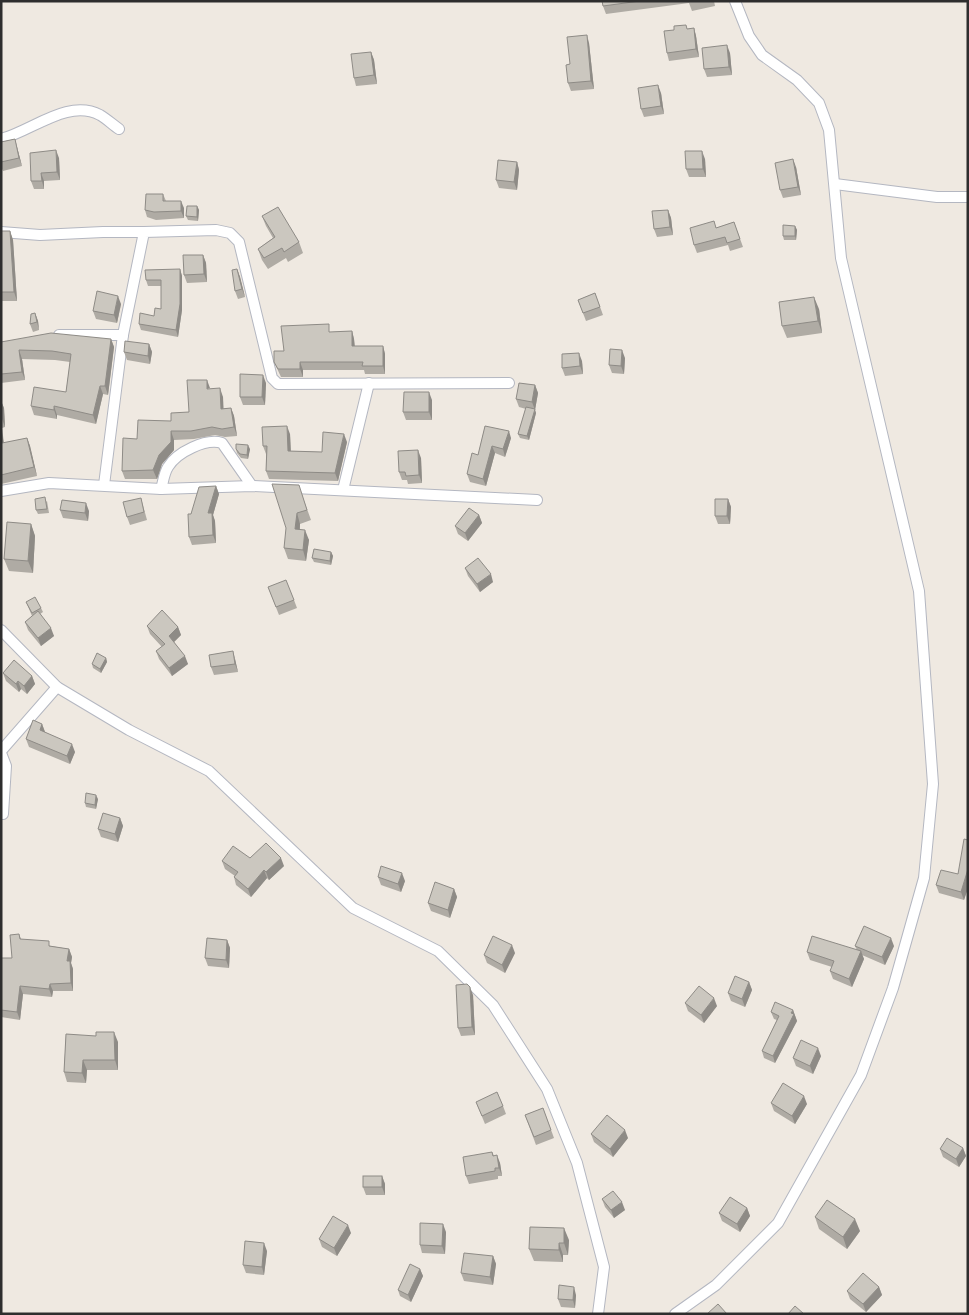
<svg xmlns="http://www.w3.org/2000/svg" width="969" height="1315" viewBox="0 0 969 1315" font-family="Raleway,sans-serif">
	<rect width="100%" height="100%" fill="#efe9e1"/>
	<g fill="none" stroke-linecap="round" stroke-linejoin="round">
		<defs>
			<g id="street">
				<path d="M1,139c31,-8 67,-41 99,-24 7,4 13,10 19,14"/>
				<polyline points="835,184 937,197 968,197"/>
				<polyline points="1,232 40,235 103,232 144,232"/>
				<polyline points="59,335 123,335 144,232 216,230 230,233 239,242 272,378 278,384 509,383"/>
				<polyline points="104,485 123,335"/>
				<path d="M161,489c2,-6 3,-16 7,-22 9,-15 38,-29 54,-24l30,43"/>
				<polyline points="343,490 369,383"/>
				<polyline points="1,491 49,483 161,489 252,486 537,500"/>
				<polyline points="1,630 57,687 129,730 209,771 353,908 438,951 493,1005 547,1089 577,1163 604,1267 598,1314"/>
				<polyline points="1,751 57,687"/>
				<polyline points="1,753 6,766 3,814"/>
				<polyline points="675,1314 716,1285 778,1223 861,1075 893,988 924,878 933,784 919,591 841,258 829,130 819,103 797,80 762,55 749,36 735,1"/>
			</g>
		</defs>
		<use href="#street" stroke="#b4b7c1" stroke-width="12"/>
		<use href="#street" stroke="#fff" stroke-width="10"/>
	</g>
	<g fill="#afaba4">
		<polygon points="602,1 714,1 715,6 692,11 689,3 606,14 603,6"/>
		<polygon points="694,28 696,36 699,57 669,61 667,53 687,29"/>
		<polygon points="589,43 594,89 571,91 568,83 570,64"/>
		<polygon points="371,52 374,60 377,84 356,86 354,78"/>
		<polygon points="730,53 732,75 707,77 704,69"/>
		<polygon points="661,93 664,114 644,117 641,109"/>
		<polygon points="15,139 17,147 22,166 3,171 1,167 1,142"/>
		<polygon points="59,158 60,180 44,181 44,189 34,189 31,181"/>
		<polygon points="705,159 706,177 689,177 686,169"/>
		<polygon points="517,162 519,170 517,190 499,188 496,180"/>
		<polygon points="796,167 801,195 783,198 780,190"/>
		<polygon points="163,194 166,201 184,208 184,218 156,220 147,217 145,210"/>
		<polygon points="197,206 199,210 198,221 188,220 186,216"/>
		<polygon points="668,210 671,218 673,235 657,237 654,229"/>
		<polygon points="262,216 299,242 303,253 288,262 286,258 268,269 262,260 258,249 273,238 266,226"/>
		<polygon points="714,221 716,228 734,222 743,247 730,251 728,245 697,253 694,245"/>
		<polygon points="795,226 797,230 796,240 784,240 783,236"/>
		<polygon points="1,231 10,231 13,240 17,301 1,301"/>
		<polygon points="203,255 206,263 207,282 187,283 184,275"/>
		<polygon points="180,269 182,276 182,310 178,337 141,330 139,324 154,316 161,309 161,286 148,286 146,280"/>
		<polygon points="237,269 240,277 245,297 238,299 235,291"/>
		<polygon points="595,293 603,315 586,321 578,300"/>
		<polygon points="121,304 117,323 96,319 93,311"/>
		<polygon points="819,309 822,333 787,338 782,326"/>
		<polygon points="35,313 38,321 39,330 33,332 30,324"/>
		<polygon points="352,331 354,339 355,346 383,346 385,354 385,374 365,374 364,370 303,370 303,377 281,377 274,362 284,351 332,332"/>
		<polygon points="111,339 114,347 108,395 103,394 96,424 57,415 57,419 34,415 31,406 66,392 70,362 55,360 22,359 25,380 1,383 1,342"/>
		<polygon points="149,344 152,352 150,364 127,360 124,352"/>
		<polygon points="625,358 624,374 612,373 609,365"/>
		<polygon points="582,361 583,374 565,376 562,368"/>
		<polygon points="266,383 265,405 243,405 240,397"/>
		<polygon points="535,385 538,393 535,410 536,413 529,440 520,438 518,434 526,409 519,407 516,399"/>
		<polygon points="210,389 223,397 223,409 231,408 234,416 237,436 225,437 215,435 194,439 174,440 174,450 162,464 157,479 125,479 122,471 137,439 189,412"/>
		<polygon points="432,400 432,420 406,420 403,412"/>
		<polygon points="1,401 4,408 5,427 2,428 4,443 27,438 30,446 37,476 1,484"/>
		<polygon points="485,426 511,438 505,457 495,453 486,486 470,482 467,474 478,455"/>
		<polygon points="290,434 291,451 322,452 347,442 338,481 269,479 266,471 266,454 263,446"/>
		<polygon points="236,449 250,449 248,459 241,458 237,453"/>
		<polygon points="421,458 422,483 408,484 407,480 402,480 399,472"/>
		<polygon points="216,486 219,494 213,515 215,521 216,543 192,545 189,537 191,514"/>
		<polygon points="302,495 311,520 300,524 300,529 309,540 306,561 288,559 284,548"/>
		<polygon points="141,498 147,520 130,525 127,517"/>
		<polygon points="728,499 731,507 730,524 718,524 715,516"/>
		<polygon points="47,501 49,513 38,514 36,510"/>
		<polygon points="60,510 89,511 88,521 63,518"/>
		<polygon points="479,515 482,523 468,541 458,534 455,526"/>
		<polygon points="31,524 35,536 33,573 9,571 4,559"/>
		<polygon points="331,552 333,556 331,565 314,562 312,558"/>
		<polygon points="465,568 493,582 480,592 468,576"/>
		<polygon points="268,587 294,600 297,608 279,615"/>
		<polygon points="26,602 41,608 43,612 40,614 54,636 41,646 28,630 25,622 32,616"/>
		<polygon points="147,626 178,627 181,635 174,642 188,664 172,676 159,659 156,651 162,647 150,634"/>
		<polygon points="106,658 107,662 101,673 93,668 92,664"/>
		<polygon points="235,659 238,672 214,675 211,667"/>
		<polygon points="3,673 32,676 35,684 27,694 21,689 19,692 6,681"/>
		<polygon points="42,724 45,732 75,752 70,764 29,747 26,739"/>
		<polygon points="98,799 96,809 86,807 85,803"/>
		<polygon points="120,818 123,826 118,842 101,837 98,829"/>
		<polygon points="968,840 968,888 964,900 939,893 936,885 958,874"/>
		<polygon points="250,858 284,866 269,880 267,878 251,897 236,885 234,877 235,876 225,869 222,861"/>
		<polygon points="378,877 405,881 401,892 381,885"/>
		<polygon points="454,889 457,897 450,918 431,911 428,903"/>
		<polygon points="19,934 21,939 51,946 69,949 72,957 71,963 73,969 73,991 53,991 52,997 23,994 20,1020 1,1017 1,958 12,958"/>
		<polygon points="227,940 230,948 229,968 208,966 205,958"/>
		<polygon points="855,946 894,946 885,965 862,955 864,959 852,987 833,979 830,971 832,967 810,960 807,952 857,950"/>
		<polygon points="515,953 505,973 487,963 484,955"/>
		<polygon points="749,982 752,990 745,1007 731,1001 728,993"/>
		<polygon points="473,995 475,1035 461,1036 458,1028"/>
		<polygon points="685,1003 717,1006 704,1023 688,1011"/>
		<polygon points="793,1010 797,1021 775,1063 764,1058 762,1051 777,1020 774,1019 771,1012"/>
		<polygon points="66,1034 118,1042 118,1070 87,1070 86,1083 67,1082 64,1072"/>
		<polygon points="821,1056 813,1074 796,1066 793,1058"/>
		<polygon points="476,1102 503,1106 506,1114 485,1124"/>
		<polygon points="771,1103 807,1104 795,1124 774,1111"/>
		<polygon points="543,1108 554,1138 536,1145 525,1115"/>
		<polygon points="591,1134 628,1138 613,1157 594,1142"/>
		<polygon points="963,1148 966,1156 959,1167 943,1157 940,1149"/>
		<polygon points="492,1152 494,1156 500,1163 502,1176 498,1176 498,1179 469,1184 466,1176"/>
		<polygon points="382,1176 385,1184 385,1195 366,1195 363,1187"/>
		<polygon points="602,1199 625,1210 614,1218 605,1207"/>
		<polygon points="747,1208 750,1216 740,1232 722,1221 719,1213"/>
		<polygon points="815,1217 860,1231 847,1249 819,1229"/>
		<polygon points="446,1232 445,1254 422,1253 420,1245"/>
		<polygon points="351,1233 337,1256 322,1247 319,1239"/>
		<polygon points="569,1240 568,1255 563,1255 563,1262 534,1261 529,1249"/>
		<polygon points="267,1251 264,1275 246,1273 243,1265"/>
		<polygon points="493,1256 496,1264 493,1285 464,1281 461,1273"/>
		<polygon points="420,1269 423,1276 411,1302 400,1296 398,1290"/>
		<polygon points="879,1287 882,1295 866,1312 850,1299 847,1291"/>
		<polygon points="576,1295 575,1308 561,1307 558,1299"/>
	</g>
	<g fill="#8e8b86">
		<polygon points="694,28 696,36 699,57 696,49"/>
		<polygon points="587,35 589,43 594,89 591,81"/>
		<polygon points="727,45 730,53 732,75 729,67"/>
		<polygon points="371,52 374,60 377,84 374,75"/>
		<polygon points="658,85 661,93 664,114 661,106"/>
		<polygon points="15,139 17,147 22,166 19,158"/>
		<polygon points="56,150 59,158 60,180 57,172"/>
		<polygon points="702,151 705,159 706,177 703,169"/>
		<polygon points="793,159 796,167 801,195 798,187"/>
		<polygon points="517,162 519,170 517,190 514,182"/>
		<polygon points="41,173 44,181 44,189 42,181"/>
		<polygon points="181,201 184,208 184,218 181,211"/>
		<polygon points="197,206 199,210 198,221 197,217"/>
		<polygon points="668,210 671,218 673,235 670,227"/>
		<polygon points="795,226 797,230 796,240 795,236"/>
		<polygon points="10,231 13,240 17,301 14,292"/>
		<polygon points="203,255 206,263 207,282 204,274"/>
		<polygon points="180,269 182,276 182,310 178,337 176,330"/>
		<polygon points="237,269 240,277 245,297 242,289"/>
		<polygon points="118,296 121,304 117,323 114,315"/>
		<polygon points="814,297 819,309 822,333 818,321"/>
		<polygon points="35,313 38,321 39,330 37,322"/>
		<polygon points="352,331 354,339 355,354 352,346"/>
		<polygon points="111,339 114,347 108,395 105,386"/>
		<polygon points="149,344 152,352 150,364 148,356"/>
		<polygon points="383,346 385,354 385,374 383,366"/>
		<polygon points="19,350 22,359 25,380 22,372"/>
		<polygon points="622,350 625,358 624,374 621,366"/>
		<polygon points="579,353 582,361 583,374 580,366"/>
		<polygon points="300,362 303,370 303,377 300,369"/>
		<polygon points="263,375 266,383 265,405 262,397"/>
		<polygon points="207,380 210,388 207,389"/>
		<polygon points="535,385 538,393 535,410 536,413 529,440 527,436 535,410 532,402"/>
		<polygon points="100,386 103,394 96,424 93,415"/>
		<polygon points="220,388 223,397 224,418 221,409"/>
		<polygon points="429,392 432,400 432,420 429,412"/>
		<polygon points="1,401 4,408 5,427 2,419"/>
		<polygon points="54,406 57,415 57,419 54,410"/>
		<polygon points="231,408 234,416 237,436 234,427"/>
		<polygon points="287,426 290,434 291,459 288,451"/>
		<polygon points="1,427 5,451 2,443"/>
		<polygon points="171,431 174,440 174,450 162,464 157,479 153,470 159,455"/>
		<polygon points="509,431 511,438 505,457 503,449"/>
		<polygon points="344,434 347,442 338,481 335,473"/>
		<polygon points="27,438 30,446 37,476 34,467"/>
		<polygon points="248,445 250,449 248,459 247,455"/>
		<polygon points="492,446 495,453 486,486 483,479"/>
		<polygon points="418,450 421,458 422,483 419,475"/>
		<polygon points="216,486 219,494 213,515 215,521 216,543 213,535 208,513"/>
		<polygon points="728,499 731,507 730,524 727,516"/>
		<polygon points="86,503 89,511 88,521 85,513"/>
		<polygon points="297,513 300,524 299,539 295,529"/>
		<polygon points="479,515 482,523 468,541 465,533"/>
		<polygon points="31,524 35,536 33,573 28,561"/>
		<polygon points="305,530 309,540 306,561 303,550"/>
		<polygon points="331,552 333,556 331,565 330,561"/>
		<polygon points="491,574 493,582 480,592 477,584"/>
		<polygon points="178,627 181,635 172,644 169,636"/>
		<polygon points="51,628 54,636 41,646 38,638"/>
		<polygon points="233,651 235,659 238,672 235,664"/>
		<polygon points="185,656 188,664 172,676 169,668"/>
		<polygon points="106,658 107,662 101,673 100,669"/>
		<polygon points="32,676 35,684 27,694 24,686"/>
		<polygon points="18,681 21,689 19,692 16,684"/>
		<polygon points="42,724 45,732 43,738 40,730"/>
		<polygon points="72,744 75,752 70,764 67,756"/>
		<polygon points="96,795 98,799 96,809 95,805"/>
		<polygon points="120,818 123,826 118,842 115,834"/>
		<polygon points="281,858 284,866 269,880 266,872"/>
		<polygon points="968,869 968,888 964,900 961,892"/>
		<polygon points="264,870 267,878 251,897 248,889"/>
		<polygon points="402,873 405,881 401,892 398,884"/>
		<polygon points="454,889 457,897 450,918 448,910"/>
		<polygon points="891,938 894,946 885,965 882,957"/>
		<polygon points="227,940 230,948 229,968 226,960"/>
		<polygon points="512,945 515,953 505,973 502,965"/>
		<polygon points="69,949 72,957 71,963 73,969 73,991 71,983 67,961"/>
		<polygon points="861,951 864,959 852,987 849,979"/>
		<polygon points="749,982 752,990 745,1007 742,999"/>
		<polygon points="50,984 53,991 52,997 49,989"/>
		<polygon points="20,986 23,994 20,1020 17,1012"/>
		<polygon points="470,987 473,995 475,1035 472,1027"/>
		<polygon points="714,998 717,1006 704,1023 701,1015"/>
		<polygon points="793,1010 797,1021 775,1063 773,1056"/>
		<polygon points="114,1032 118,1042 118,1070 115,1060"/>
		<polygon points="818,1048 821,1056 813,1074 810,1066"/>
		<polygon points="83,1060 87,1070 86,1083 82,1073"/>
		<polygon points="804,1096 807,1104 795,1124 792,1116"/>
		<polygon points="625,1130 628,1138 613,1157 610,1149"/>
		<polygon points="963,1148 966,1156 959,1167 956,1159"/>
		<polygon points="497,1155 500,1163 502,1176 499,1168"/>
		<polygon points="382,1176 385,1184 385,1195 382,1187"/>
		<polygon points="622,1202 625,1210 614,1218 611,1210"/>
		<polygon points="747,1208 750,1216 740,1232 737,1224"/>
		<polygon points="855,1219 860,1231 847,1249 843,1237"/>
		<polygon points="443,1224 446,1232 445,1254 442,1246"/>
		<polygon points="348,1225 351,1233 337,1256 334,1248"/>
		<polygon points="564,1228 569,1240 568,1255 564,1243"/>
		<polygon points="264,1243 267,1251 264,1275 262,1267"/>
		<polygon points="559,1243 563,1255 563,1262 559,1250"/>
		<polygon points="493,1256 496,1264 493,1285 490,1277"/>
		<polygon points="420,1269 423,1276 411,1302 408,1295"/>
		<polygon points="574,1287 576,1295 575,1308 573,1300"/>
		<polygon points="879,1287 882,1295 866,1312 863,1304"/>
	</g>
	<g fill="#cbc7bf" stroke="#8e8b86">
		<polygon points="602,1 640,1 603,6"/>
		<polygon points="686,25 687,29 694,28 696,49 667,53 664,31 674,30 674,26"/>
		<polygon points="587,35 591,81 568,83 566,65 570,64 567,37"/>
		<polygon points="727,45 729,67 704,69 702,48"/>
		<polygon points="371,52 374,75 354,78 351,54"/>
		<polygon points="658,85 661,106 641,109 638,88"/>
		<polygon points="15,139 19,158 1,162 1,142"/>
		<polygon points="56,150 57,172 41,173 42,181 31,181 30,153"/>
		<polygon points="685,151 702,151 703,169 686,169"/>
		<polygon points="793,159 798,187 780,190 775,163"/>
		<polygon points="498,160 517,162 514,182 496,180"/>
		<polygon points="146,194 163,194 163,201 181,201 181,211 154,212 145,210"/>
		<polygon points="187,206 197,206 197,217 186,216"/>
		<polygon points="278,207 299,242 284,252 282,248 264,258 258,249 275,237 262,216"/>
		<polygon points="668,210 670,227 654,229 652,211"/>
		<polygon points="714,221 716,228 734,222 740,239 727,243 725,237 694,245 690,228"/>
		<polygon points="783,225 795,226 795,236 783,236"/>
		<polygon points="1,231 10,231 14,292 1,292"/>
		<polygon points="183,255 203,255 204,274 184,275"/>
		<polygon points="180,269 180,304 176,330 139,324 140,313 154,316 155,308 161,309 161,280 146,280 145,270"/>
		<polygon points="237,269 242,289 235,291 232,270"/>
		<polygon points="97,291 118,296 114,315 93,311"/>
		<polygon points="595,293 600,307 583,313 578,300"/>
		<polygon points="814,297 818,321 782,326 779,302"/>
		<polygon points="35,313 37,322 30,324 31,314"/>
		<polygon points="329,324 329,332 352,331 352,346 383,346 383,366 362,366 363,362 300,362 300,369 278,369 274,362 274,351 284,351 281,326"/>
		<polygon points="51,333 111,339 105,386 100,386 93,415 54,406 54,410 31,406 34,387 66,392 71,354 52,351 19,350 22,372 1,374 1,342"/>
		<polygon points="125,341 149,344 148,356 124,352"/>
		<polygon points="610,349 622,350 621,366 609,365"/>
		<polygon points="579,353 580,366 562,368 562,354"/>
		<polygon points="240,374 263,375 262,397 240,397"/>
		<polygon points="187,380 207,380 207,389 220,388 221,409 231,408 234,427 222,429 212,427 191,431 171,431 171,442 159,455 153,470 122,471 123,438 137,439 138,420 171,421 171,413 189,412"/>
		<polygon points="519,383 535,385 532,402 516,399"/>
		<polygon points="404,392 429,392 429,412 403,412"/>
		<polygon points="526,407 535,409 527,436 518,434"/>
		<polygon points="287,426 288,451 322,452 323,432 344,434 335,473 266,471 267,446 263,446 262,427"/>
		<polygon points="485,426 509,431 503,449 492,446 483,479 467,474 472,453 478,455"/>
		<polygon points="1,437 2,443 27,438 34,467 1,475"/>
		<polygon points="236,444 248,445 247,455 240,454 236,449"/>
		<polygon points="418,450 419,475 406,476 405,472 399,472 398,451"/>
		<polygon points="272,484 299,485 307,510 297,513 295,529 305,530 303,550 284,548 286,528"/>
		<polygon points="216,486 208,513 212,513 213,535 189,537 188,514 191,514 199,487"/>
		<polygon points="45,497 47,509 36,510 35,499"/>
		<polygon points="141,498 144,512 127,517 123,502"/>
		<polygon points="715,499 728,499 727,516 715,516"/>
		<polygon points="62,500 86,503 85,513 60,510"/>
		<polygon points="469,508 479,515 465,533 455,526"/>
		<polygon points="7,522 31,524 28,561 4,559"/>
		<polygon points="314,549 331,552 330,561 312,558"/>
		<polygon points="478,558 491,574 477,584 465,568"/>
		<polygon points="286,580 294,600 276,607 268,587"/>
		<polygon points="35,597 41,608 32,613 26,602"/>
		<polygon points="162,610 178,627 169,636 185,656 169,668 156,651 165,644 147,626"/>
		<polygon points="38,611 51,628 38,638 25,622"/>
		<polygon points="233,651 235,664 211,667 209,655"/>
		<polygon points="97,653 106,658 100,669 92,664"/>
		<polygon points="14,660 32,676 24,686 18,681 16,684 3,673"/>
		<polygon points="33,720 42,724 40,730 72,744 67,756 26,739"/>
		<polygon points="86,793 96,795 95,805 85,803"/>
		<polygon points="103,813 120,818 115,834 98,829"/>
		<polygon points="964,839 968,840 968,869 961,892 936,885 941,870 958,874"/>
		<polygon points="266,843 281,858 266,872 264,870 248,889 234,877 238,872 222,861 233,846 250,858"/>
		<polygon points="381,866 402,873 398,884 378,877"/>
		<polygon points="435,882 454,889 448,910 428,903"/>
		<polygon points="864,926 891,938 882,957 855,946"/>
		<polygon points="19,934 20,939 49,941 49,946 69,949 67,961 70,961 71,983 50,984 49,989 20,986 17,1012 1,1010 1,958 12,958 10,935"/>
		<polygon points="493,936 512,945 502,965 484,955"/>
		<polygon points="812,936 861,951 849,979 830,971 834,961 807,952"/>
		<polygon points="207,938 227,940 226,960 205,958"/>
		<polygon points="735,976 749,982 742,999 728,993"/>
		<polygon points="467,984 470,987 472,1027 458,1028 456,985"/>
		<polygon points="699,986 714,998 701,1015 685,1003"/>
		<polygon points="775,1002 793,1010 791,1013 794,1014 773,1056 762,1051 779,1016 771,1012"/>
		<polygon points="96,1032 114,1032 115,1060 83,1060 82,1073 64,1072 66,1034 96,1036"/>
		<polygon points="801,1040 818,1048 810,1066 793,1058"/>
		<polygon points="783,1083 804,1096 792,1116 771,1103"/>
		<polygon points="497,1092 503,1106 482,1116 476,1102"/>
		<polygon points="543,1108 551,1130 534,1137 525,1115"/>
		<polygon points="607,1115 625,1130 610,1149 591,1134"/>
		<polygon points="947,1138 963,1148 956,1159 940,1149"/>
		<polygon points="492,1152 493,1156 497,1155 499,1168 495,1168 495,1171 466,1176 463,1157"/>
		<rect x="363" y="1176" width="19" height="11"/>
		<polygon points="613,1191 622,1202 611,1210 602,1199"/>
		<polygon points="730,1197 747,1208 737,1224 719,1213"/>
		<polygon points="827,1200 855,1219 843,1237 815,1217"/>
		<polygon points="333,1216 348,1225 334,1248 319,1239"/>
		<polygon points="420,1223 443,1224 442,1246 420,1245"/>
		<polygon points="530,1227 564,1228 564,1243 559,1243 559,1250 529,1249"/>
		<polygon points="245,1241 264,1243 262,1267 243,1265"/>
		<polygon points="464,1253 493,1256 490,1277 461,1273"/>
		<polygon points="410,1264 420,1269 408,1295 398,1290"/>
		<polygon points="863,1273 879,1287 863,1304 847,1291"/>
		<polygon points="559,1285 574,1287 573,1300 558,1299"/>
		<polygon points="718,1304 727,1314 707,1314"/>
		<polygon points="795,1306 804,1314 788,1314"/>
	</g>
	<rect width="969" height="1315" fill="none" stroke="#2e2e2e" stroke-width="5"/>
</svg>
